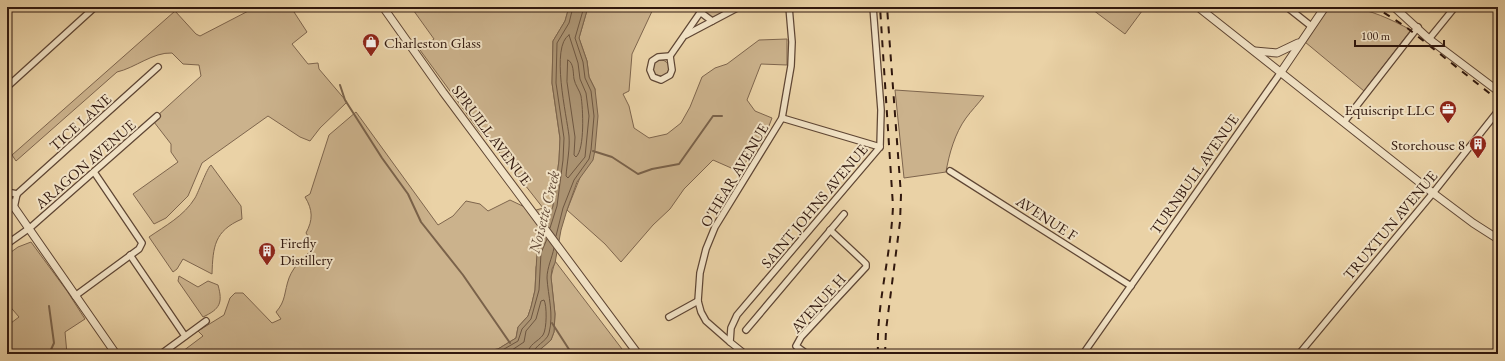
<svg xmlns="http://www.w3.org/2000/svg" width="1505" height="361" viewBox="0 0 1505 361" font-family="'EB Garamond',serif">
	<rect width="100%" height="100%" fill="#ead2a6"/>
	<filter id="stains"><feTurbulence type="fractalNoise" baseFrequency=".005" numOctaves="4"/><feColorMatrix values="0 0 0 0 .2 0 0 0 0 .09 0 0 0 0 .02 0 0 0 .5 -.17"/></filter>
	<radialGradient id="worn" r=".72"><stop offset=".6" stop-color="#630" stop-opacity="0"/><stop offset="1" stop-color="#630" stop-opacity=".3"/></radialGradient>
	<g fill="#cbb28c" stroke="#7e654d">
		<path d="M256,7h44l-6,5 13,20 -15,12 16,20 10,-1 1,6 28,33 -27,26 -10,13 -10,-4 -32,-21 -66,47 -14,33 -22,22 -12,6 -21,-30 45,-32 -7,-10v-8l-17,-22 3,-6 44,-40 -2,-11 -16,-1 -11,-11c-19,-1 -37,15 -55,19l-101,89 -4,-6 163,-144 21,23 4,2z"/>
		<path d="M411,7h158l-4,14 -12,20 -1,42 8,56 -1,21 -6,46 -17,61 -1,23 -4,17 -3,9 -10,11 -2,11 -18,11 -18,3 -44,2h-257l24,-18 -5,-5 26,-16 6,-17 5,-5h8l29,30 9,-4 -5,-7c10,-11 8,-20 13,-34 5,-13 16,-22 26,-31l-9,-14c7,-13 7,-23 -1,-36l5,-3 19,-59 27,-23 82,113 15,-9 13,-15 14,3 8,7 22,-11 23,11 10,-3 -43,-55 -20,-21 -60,-82 14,-11z"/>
		<path d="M588,7h66l-22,47 -3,37 -6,3 6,12 5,22 15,10 18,-4 14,-11 9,-16 12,-30 13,-9 12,-4 32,-24 28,-1v26l-26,-1 -14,36 8,11 17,7c-8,23 -18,35 -34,53l-25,-11 -29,29 -14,20 -17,16 -32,37 -16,-18 -38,-34 14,-35 14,-86 -6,-12 -2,-16 -8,-23z"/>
		<polygon points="706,7 735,7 713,18 706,14"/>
		<polygon points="1089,7 1145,7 1125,34"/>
		<path d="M1348,7c24,3 42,12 63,23l-47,61 -59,-49 24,-34z"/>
		<circle cx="661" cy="68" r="8"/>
		<path d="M895,90l89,6c-6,8 -13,15 -18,22 -11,15 -17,36 -20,54l-42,6z"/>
		<path d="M211,165l30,41 1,13c-28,12 -29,28 -30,55l-29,-15 -6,10 -4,3 -24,-35c16,-11 35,-21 46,-39 4,-7 12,-30 16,-33z"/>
		<polygon points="31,242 67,291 85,319 65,332 67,354 7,354 7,326 19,317 7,303 7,255 18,247"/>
		<polygon points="555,261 622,349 624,354 535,354 551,340 554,332 555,314 551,277"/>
		<path d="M179,276l19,11 10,-6 10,4c5,18 2,24 -15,32l-25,-36z"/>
	</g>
	<polygon fill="#ab9372" stroke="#7a624a" points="569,7 588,7 579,38 587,61 589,77 595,89 598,116 595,150 593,160 577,182 567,210 561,230 555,263 552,269 551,277 555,314 554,332 551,340 535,354 436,354 480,352 498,349 516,338 518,327 528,316 531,307 535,290 537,252 553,206 559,160 560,138 552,83 553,41 565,21"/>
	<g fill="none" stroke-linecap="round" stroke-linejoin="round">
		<g stroke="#6e5640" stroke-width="1">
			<path d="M569,35l9,28 2,16 6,14 3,23 -4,41 -17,21 -2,-2c1,-13 4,-27 3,-40 -2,-19 -19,-90 0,-101z"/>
			<path d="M568,60c6,3 5,13 6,19 1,6 6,12 7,17 2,12 4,53 -5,61l-2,-2 1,-18 -8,-55z"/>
			<polyline points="550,228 557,206 563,160 564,138 556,83 557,43 569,23 573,7"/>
			<polyline points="556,236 563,208 574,180 589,159 591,150 594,116 591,91 585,78 583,62 575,38 584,7"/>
			<polyline points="491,354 499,352 518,341 522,329 531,319 534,308 539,290 541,253 547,239"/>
			<path d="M506,354l18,-12 2,-11 10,-12 5,-18 3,-1c3,5 3,29 -1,35 -5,7 -15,9 -15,19"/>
			<path d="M533,354c1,-9 14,-12 16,-21 5,-19 -1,-37 -2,-55 0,-10 5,-20 7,-30"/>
		</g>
		<g stroke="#7a624a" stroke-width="2">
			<polyline points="340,85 345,100 382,158 408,194 421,222 463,275 510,343"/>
			<polyline points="593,151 612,157 638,174 652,169 679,164 713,116 722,116"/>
			<polyline points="49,306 54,343 49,354"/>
			<polyline points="552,323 572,354"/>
		</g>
		<defs>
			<g id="minor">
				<polyline points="1287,7 1311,26"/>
				<polyline points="700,12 712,21"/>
				<polyline points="686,35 739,7"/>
				<polyline points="1429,39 1455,7"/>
				<polygon points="670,56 672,70 670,75 661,80 653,77 650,70 652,61 658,57"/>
				<polyline points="670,56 704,7"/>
				<polyline points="7,87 95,7"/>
				<polyline points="782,118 880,147"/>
				<polyline points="1344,122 1418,27"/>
				<polyline points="950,171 1131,286"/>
				<polyline points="7,192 17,194"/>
				<polyline points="17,194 158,67"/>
				<polyline points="14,208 17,194"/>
				<polyline points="7,244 31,227 157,116"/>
				<polyline points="130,255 185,336"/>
				<polyline points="75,296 139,249 142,243 94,172"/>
				<polyline points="669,317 698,301"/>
				<polyline points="746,330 844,214"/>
				<polyline points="730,342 706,321 701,312 698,301 700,273 706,249 715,227 782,118 791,66 792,42 789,7"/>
				<polyline points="161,354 206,321"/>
				<polyline points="745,354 730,342 731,328 737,315 880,147 881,110 873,7"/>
				<polyline points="807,354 796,346 801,337 866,267 866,264 862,260 830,230"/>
				<polyline points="1083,354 1281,72"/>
				<polyline points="1299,354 1433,193 1498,111"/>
			</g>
			<g id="tertiary">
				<polyline points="383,7 443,92 638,354"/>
				<polyline points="1198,7 1433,193 1473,223 1498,239"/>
				<polyline points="1394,7 1429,39 1498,91"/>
				<polyline points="1255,51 1277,53 1298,43"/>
				<polyline points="1281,72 1325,7"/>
				<polyline points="7,197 116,354"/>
			</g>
		</defs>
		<use href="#minor" stroke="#5f4634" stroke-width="8"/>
		<use href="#tertiary" stroke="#5f4634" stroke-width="9"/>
		<use href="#minor" stroke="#f1e2c5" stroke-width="5.5"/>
		<use href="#tertiary" stroke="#f1e2c5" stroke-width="7"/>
		<g stroke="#31180e" stroke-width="2" stroke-dasharray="7 7" stroke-linecap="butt">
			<polyline points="1249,7 1279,7"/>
			<polyline points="1371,7 1383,12 1406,27 1498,100"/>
			<path d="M878,354c-2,-49 13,-98 15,-148l-13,-199"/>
			<polyline points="885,354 886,330 900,222 901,195 887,7"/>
		</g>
	</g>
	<defs>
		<symbol id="shop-pin" viewBox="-11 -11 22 30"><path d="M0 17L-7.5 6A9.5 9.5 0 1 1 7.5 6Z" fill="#8f2418" stroke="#f1e2c5"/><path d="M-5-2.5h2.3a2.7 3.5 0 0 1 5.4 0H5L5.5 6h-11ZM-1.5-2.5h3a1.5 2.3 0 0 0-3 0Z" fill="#fff"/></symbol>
		<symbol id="office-pin" viewBox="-11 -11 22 30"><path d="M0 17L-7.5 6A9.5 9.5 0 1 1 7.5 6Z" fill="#8f2418" stroke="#f1e2c5"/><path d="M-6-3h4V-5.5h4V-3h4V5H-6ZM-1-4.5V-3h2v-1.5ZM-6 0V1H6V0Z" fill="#fff"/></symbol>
		<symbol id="building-pin" viewBox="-11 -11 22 30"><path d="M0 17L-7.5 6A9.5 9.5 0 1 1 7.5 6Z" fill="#8f2418" stroke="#f1e2c5"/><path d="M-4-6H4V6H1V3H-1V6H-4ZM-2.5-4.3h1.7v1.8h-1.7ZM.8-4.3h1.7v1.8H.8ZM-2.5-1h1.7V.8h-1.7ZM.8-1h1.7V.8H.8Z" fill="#fff"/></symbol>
	</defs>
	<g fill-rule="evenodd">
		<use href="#shop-pin" x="361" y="32" width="20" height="27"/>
		<use href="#office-pin" x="1438" y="99" width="20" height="27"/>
		<use href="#building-pin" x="1468" y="134" width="20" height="27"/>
		<use href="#building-pin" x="257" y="241" width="20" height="27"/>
	</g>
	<g text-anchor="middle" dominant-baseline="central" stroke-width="4" stroke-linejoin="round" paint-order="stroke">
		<g font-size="15" fill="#31180e" stroke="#f1e2c5" text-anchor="start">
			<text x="384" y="42">Charleston Glass</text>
			<text x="1435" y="109" text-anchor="end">Equiscript LLC</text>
			<text x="1465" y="144" text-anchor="end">Storehouse 8</text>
			<text x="280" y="242">Firefly<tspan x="280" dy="17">Distillery</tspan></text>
		</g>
		<g font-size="15" fill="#31180e" stroke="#f1e2c5">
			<text transform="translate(80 122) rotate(-42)">TICE LANE</text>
			<text transform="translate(492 135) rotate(53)">SPRUILL AVENUE</text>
			<text transform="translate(85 164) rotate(-41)">ARAGON AVENUE</text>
			<text transform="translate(1194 174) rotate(-55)">TURNBULL AVENUE</text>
			<text transform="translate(734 175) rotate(-59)">O'HEAR AVENUE</text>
			<text transform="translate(814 206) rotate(-50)">SAINT JOHNS AVENUE</text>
			<text transform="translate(1047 218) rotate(33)">AVENUE F</text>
			<text transform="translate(1390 225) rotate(-50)">TRUXTUN AVENUE</text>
			<text transform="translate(818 303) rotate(-48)">AVENUE H</text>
		</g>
		<g font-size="16" font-style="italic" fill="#624936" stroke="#f1e2c5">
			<text transform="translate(544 212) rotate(-76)">Noisette Creek</text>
		</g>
	</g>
	<rect width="1505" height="361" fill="none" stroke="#ead2a6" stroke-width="24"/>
	<rect x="8" y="8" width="1489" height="345" fill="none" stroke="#31180e" stroke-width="2"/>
	<rect x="12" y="12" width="1481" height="337" fill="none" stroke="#31180e"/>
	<path d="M1355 40v6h89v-6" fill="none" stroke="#31180e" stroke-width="2"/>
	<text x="1361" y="40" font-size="12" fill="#31180e" stroke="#f1e2c5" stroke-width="3" paint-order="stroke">100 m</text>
	<rect width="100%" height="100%" filter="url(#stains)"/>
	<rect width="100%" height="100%" fill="url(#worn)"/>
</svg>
